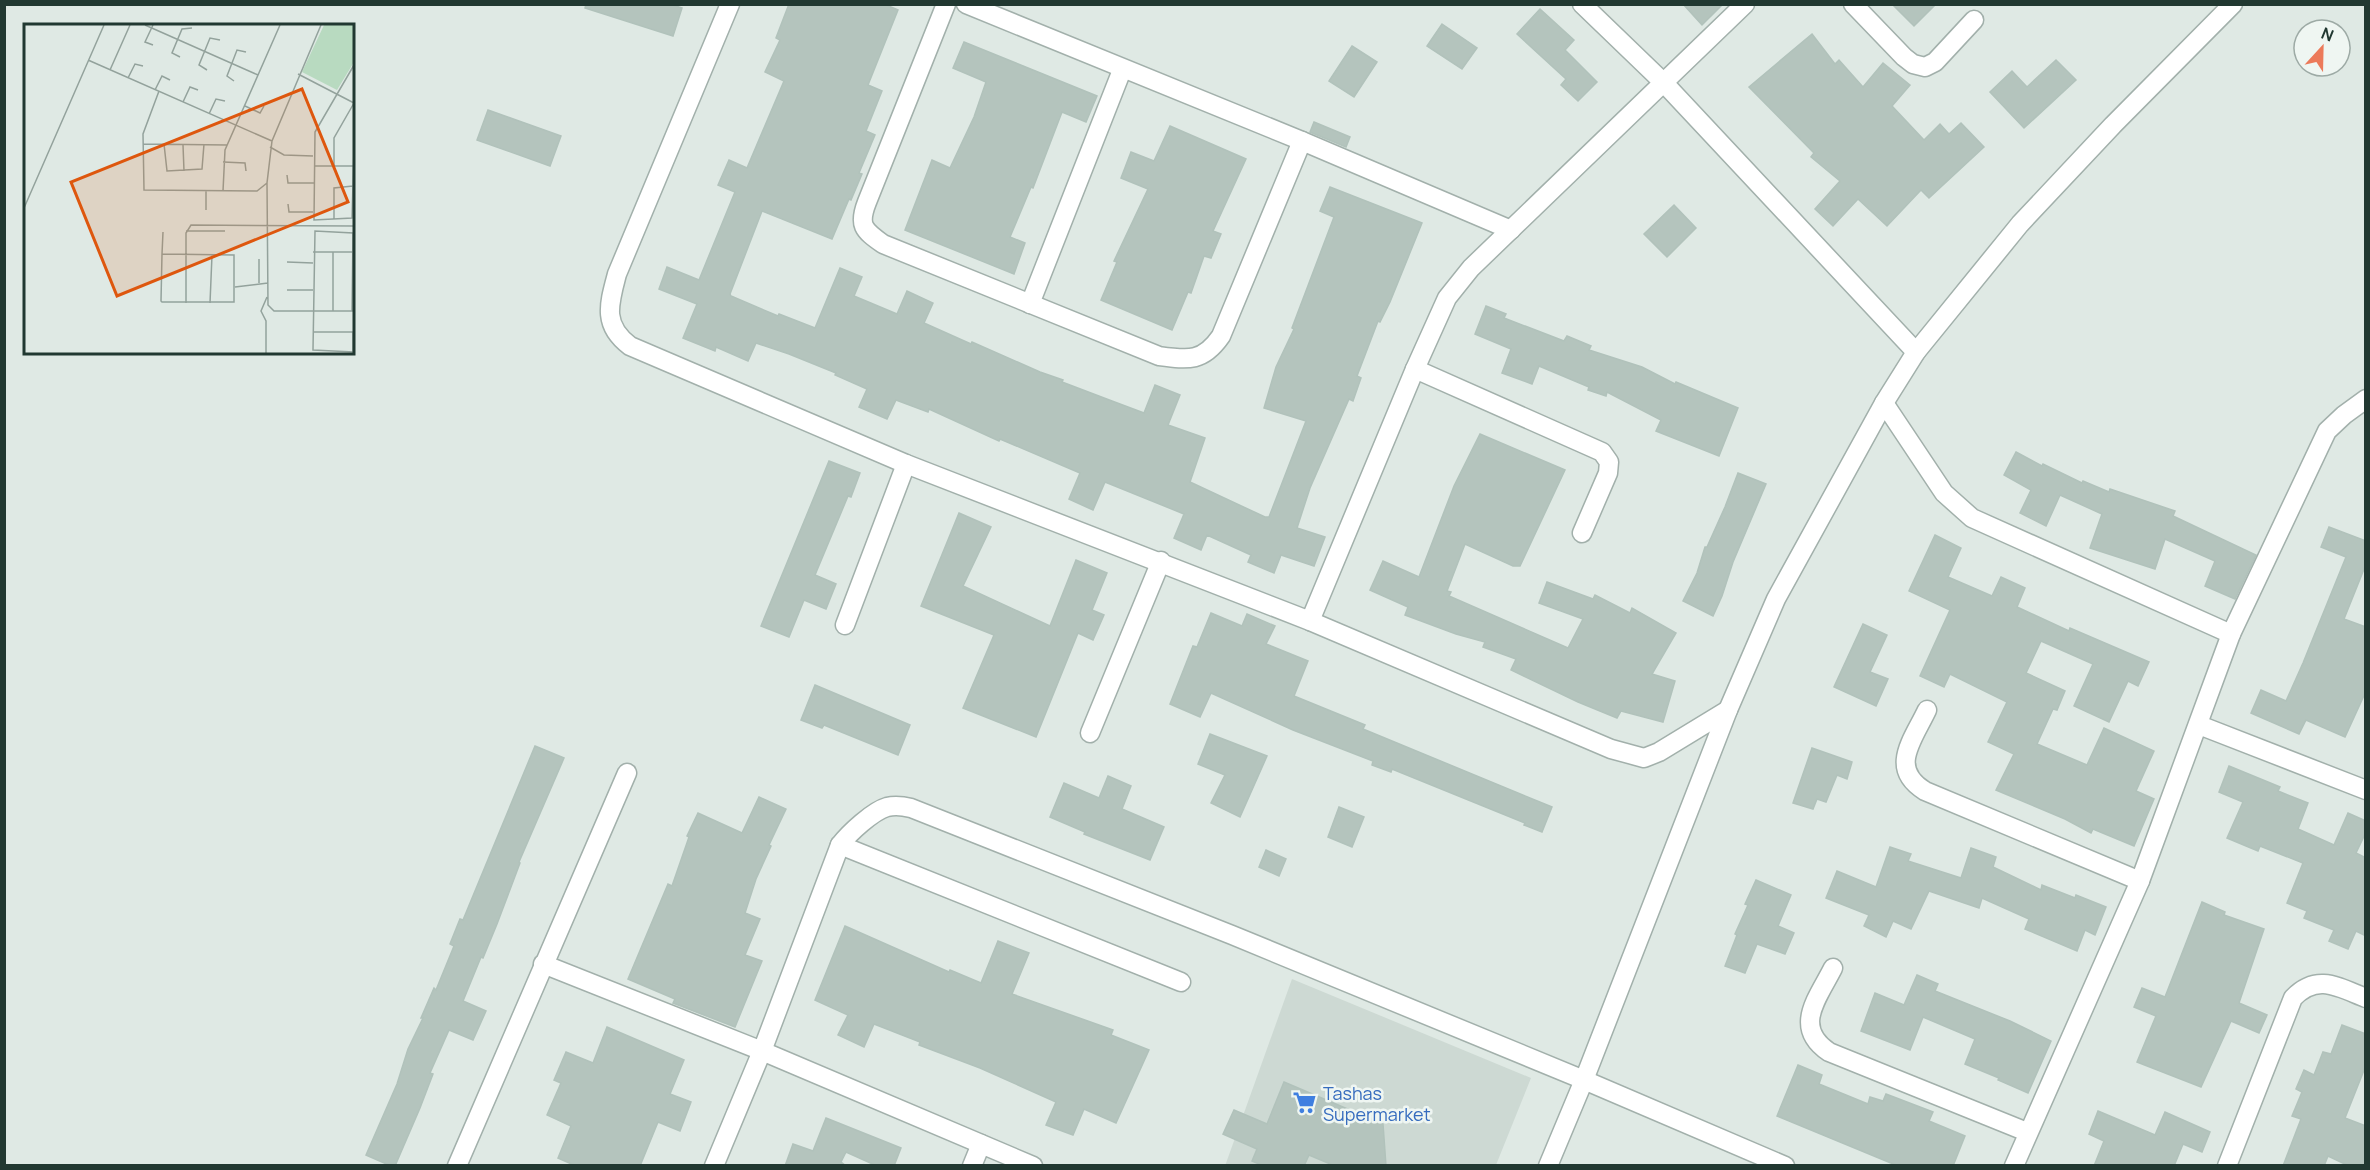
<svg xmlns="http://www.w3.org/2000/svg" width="2370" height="1170" viewBox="0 0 2370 1170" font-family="Manrope,sans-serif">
	<rect width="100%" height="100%" fill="#dfe9e4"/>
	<polygon fill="#cdd9d3" points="1292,979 1531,1078 1496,1165 1225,1166"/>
	<g fill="#b4c4bd" stroke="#b1c2bb" stroke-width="1.5">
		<polygon points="586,4 670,4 682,8 673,36 585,8"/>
		<polygon points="789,4 884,4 898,10 868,85 882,91 866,131 875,135 859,173 862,174 851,200 849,199 832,239 762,211 730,294 731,296 778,316 779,314 815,328 840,268 862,277 854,296 897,314 907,291 933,303 924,323 971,344 972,342 1040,372 1063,380 1062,382 1112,401 1144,413 1155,385 1180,395 1168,425 1205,438 1190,482 1265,517 1269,517 1306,421 1264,408 1276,367 1294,329 1292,328 1334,217 1320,211 1330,187 1422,223 1390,302 1380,322 1378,321 1357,376 1361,378 1353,401 1349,399 1310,488 1297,528 1325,537 1314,566 1281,555 1274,573 1248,562 1251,555 1207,535 1201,550 1174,538 1184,514 1105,482 1093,510 1069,499 1080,473 1000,439 999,441 929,409 928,412 896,400 887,419 859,407 867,389 835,375 836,373 789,354 756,343 748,361 716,347 715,351 683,338 697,304 659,289 667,267 699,280 735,192 718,185 729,160 747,168 784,81 765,72 780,40 776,38"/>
		<polygon points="1683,4 1723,4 1702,25"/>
		<polygon points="1892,4 1936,4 1914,26"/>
		<polygon points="1540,9 1574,40 1565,50 1597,82 1578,101 1561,85 1566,79 1517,34"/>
		<polygon points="1442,24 1477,48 1462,69 1427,46"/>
		<polygon points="1812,34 1835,64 1839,60 1863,87 1883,63 1910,85 1892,106 1924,140 1940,124 1949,134 1961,123 1984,147 1929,198 1921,190 1887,226 1858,199 1833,226 1815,209 1840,181 1811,157 1814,153 1749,87"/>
		<polygon points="964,42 1097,96 1086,122 1062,112 1033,188 1031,187 1010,237 1025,243 1014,274 905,230 932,160 950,168 974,117 986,82 953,68"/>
		<polygon points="1352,46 1377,62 1354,97 1329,81"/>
		<polygon points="2056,60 2076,80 2024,128 1990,92 2012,71 2027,87"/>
		<polygon points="488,110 561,136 550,166 477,140"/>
		<polygon points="1314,122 1350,137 1346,147 1310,132"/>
		<polygon points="1170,126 1246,159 1213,231 1221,234 1211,258 1204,256 1191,293 1188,292 1172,330 1101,300 1117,262 1114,261 1148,189 1121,178 1131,152 1154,161"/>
		<polygon points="1674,205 1696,228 1667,257 1644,234"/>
		<polygon points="1486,306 1506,314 1504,318 1564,341 1567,336 1591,346 1589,350 1642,367 1675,384 1676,382 1738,408 1719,456 1656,431 1661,420 1607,392 1606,396 1588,390 1589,387 1539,366 1532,384 1502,373 1511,349 1475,334"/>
		<polygon points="1480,434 1565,470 1520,566 1513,566 1465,544 1447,591 1451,592 1449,596 1568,648 1583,619 1539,603 1547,582 1593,599 1595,595 1630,613 1632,608 1676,633 1652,674 1675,681 1663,722 1621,711 1617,718 1578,702 1511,670 1516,659 1483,647 1485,642 1456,634 1405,615 1408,607 1370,590 1383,561 1419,577 1454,486"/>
		<polygon points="2016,452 2042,466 2043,464 2082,483 2083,481 2109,492 2110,489 2175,511 2173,516 2256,555 2235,599 2205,586 2215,561 2165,539 2155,569 2090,548 2102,514 2060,495 2046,526 2020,513 2031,490 2004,475"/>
		<polygon points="829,461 860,473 851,497 848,496 815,575 836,584 826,609 804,600 789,637 761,626"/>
		<polygon points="1738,473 1766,484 1733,562 1722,596 1713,616 1683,601 1697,573 1705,547 1707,547 1725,507"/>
		<polygon points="959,513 991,527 963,586 1050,626 1076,560 1107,573 1092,610 1104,615 1093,640 1078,633 1036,737 963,708 994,635 921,606"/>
		<polygon points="2329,527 2366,541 2366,564 2344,619 2366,627 2366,691 2345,737 2306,720 2299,734 2251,713 2261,690 2286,701 2303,663 2346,557 2321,547"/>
		<polygon points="1935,535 1961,548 1948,577 1992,596 2001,577 2025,588 2017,607 2069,631 2070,628 2149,662 2138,686 2128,681 2109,722 2074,706 2093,664 2041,641 2026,673 2065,691 2057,710 2053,709 2037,744 2087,765 2104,728 2154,751 2136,791 2154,799 2134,846 2093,829 2091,833 2065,819 1996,790 2014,754 1988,742 2007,702 1950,674 1944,687 1920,676 1950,610 1909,591"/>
		<polygon points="1211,613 1242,626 1247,614 1275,626 1266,644 1308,661 1294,696 1365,725 1363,729 1552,807 1542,832 1524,825 1525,823 1392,769 1391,772 1372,765 1373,761 1293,730 1211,693 1200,717 1170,704 1193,646 1197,647"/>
		<polygon points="1863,624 1887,635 1870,672 1888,679 1876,706 1834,687"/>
		<polygon points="815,685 910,725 898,755 824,725 822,728 801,720"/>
		<polygon points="1210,734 1267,756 1240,817 1211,803 1225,775 1198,764"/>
		<polygon points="535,746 564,758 519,862 520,863 497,924 483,958 481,957 463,1001 486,1011 473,1040 449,1030 430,1073 433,1074 420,1108 395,1166 391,1166 366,1155 397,1084 408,1049 423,1018 421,1018 434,988 436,990 454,946 450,944 460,919 463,920"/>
		<polygon points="1812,748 1852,762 1847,779 1837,775 1826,802 1817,799 1813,809 1793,803"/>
		<polygon points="2229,766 2280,787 2278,791 2308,803 2298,829 2334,845 2348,813 2366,821 2366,832 2356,853 2366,858 2366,936 2356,931 2348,949 2329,941 2334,930 2304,918 2307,911 2287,903 2303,863 2260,846 2258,851 2227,838 2243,802 2219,792"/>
		<polygon points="1108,776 1131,786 1122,809 1164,827 1150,860 1084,834 1085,832 1050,817 1064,783 1099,798"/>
		<polygon points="759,797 786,809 769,845 771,846 756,879 745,913 760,919 745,955 762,961 735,1027 673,1003 675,999 628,979 668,884 672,886 689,837 687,836 698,813 742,833"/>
		<polygon points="1339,807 1364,817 1352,847 1328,837"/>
		<polygon points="1890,847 1911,854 1908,861 1961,878 1971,848 1996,857 1993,867 2041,890 2042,885 2075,898 2076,895 2106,907 2095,935 2085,930 2077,951 2025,929 2029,919 1982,898 1979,908 1929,891 1911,929 1893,921 1886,937 1864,926 1869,915 1826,898 1837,871 1876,887"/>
		<polygon points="1266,850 1286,859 1279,876 1259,867"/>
		<polygon points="1756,880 1791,895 1778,926 1794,933 1785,954 1757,944 1745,973 1725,966 1737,935 1735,934 1748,905 1745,904"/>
		<polygon points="2202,902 2225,912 2224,915 2264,929 2239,1003 2267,1015 2259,1033 2231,1021 2201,1087 2137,1062 2156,1016 2134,1007 2142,988 2165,997"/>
		<polygon points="845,926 949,972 950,970 981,983 998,941 1029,953 1012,994 1113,1030 1111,1035 1149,1050 1116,1123 1084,1109 1073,1135 1046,1125 1056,1102 980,1068 919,1045 920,1042 874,1024 864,1047 838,1035 848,1015 815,1000"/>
		<polygon points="1917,975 1938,984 1935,991 2010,1021 2051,1041 2028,1093 1998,1080 1999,1078 1965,1064 1975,1039 1923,1017 1910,1050 1861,1031 1875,993 1904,1005"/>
		<polygon points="2342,1025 2366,1034 2366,1065 2345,1118 2366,1126 2366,1166 2349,1166 2328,1156 2324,1166 2283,1166 2301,1119 2292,1116 2302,1092 2296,1089 2304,1070 2314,1075 2323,1052 2331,1054"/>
		<polygon points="607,1027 684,1060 670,1094 691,1102 680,1131 658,1122 640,1166 576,1166 558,1158 571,1126 547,1115 561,1083 554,1080 566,1052 593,1063"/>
		<polygon points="1798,1065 1822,1075 1819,1084 1868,1104 1870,1097 1883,1101 1886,1094 1933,1112 1929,1121 1965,1136 1953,1166 1898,1166 1777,1116"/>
		<polygon points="1284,1082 1383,1124 1386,1166 1335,1166 1309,1155 1304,1166 1264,1166 1252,1161 1257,1149 1223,1134 1234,1110 1267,1124"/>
		<polygon points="2098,1111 2155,1135 2165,1112 2210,1132 2202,1152 2183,1144 2174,1166 2094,1166 2104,1141 2089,1134"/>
		<polygon points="826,1118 901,1148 894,1166 877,1166 846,1152 841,1162 846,1166 785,1166 793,1144 813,1151"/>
	</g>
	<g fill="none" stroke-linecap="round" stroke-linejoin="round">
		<defs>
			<g id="minor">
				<path d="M730,4l-113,270c-8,30 -15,51 13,72l276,118 404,157 301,128 33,9 15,-6 69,-42"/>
				<path d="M946,4l-79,198c-9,23 -4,28 16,42l276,112c30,4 44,6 62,-20l81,-195"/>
				<polyline points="966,4 1302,141 1511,230"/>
				<polyline points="1582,4 1664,83 1916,352"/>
				<polyline points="1853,4 1904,57 1913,64 1925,67 1935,62 1974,20"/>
				<polyline points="1030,304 1122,70"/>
				<polyline points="1415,369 1602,452 1609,462 1608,473 1582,533"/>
				<polyline points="1884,403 1944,493 1972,518 2231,634"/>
				<polyline points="1310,621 1415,369 1447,298 1471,268 1745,4"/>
				<polyline points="845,625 906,464"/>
				<path d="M1927,710c-14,30 -39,58 -2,81l215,90"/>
				<polyline points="2199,725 2366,790"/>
				<polyline points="1090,733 1161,561"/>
				<polyline points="840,845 1181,982"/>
				<polyline points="543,964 762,1051 1033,1166"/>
				<path d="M1833,968c-15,30 -41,59 -4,84l198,80"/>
				<polyline points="457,1166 627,773"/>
				<path d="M714,1166l48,-115 78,-206c9,-12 33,-34 47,-38 8,-2 16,-1 24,1l321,127 352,145"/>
				<polyline points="972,1166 981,1144"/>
				<polyline points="2014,1166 2140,881 2231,634 2327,431 2344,415 2366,399"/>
				<path d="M2227,1166l66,-168c24,-25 45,-11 73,0"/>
			</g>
			<g id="tertiary">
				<polyline points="1584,1080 1785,1166"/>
				<polyline points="1548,1166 1584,1080 1728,710 1776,599 1884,403 1916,352 2020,224 2113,125 2233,4"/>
			</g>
		</defs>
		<use href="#minor" stroke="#a2b0ab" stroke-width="21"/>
		<use href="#tertiary" stroke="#a2b0ab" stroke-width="21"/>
		<use href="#minor" stroke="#fff" stroke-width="18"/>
		<use href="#tertiary" stroke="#fff" stroke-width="18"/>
	</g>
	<defs>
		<symbol id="supermarket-bare" viewBox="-9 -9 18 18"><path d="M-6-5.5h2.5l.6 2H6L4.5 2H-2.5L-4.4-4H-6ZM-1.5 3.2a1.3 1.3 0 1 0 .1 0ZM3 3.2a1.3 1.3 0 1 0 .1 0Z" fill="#3f7fe0" stroke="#eff6f2" stroke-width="2.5" paint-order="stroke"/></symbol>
	</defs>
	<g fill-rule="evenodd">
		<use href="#supermarket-bare" x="1288" y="1086" width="33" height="33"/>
	</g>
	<g text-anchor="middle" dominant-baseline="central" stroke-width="5" stroke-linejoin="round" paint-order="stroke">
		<g font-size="18" fill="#366cbe" stroke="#eff6f2" text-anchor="start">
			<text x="1323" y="1093">Tashas<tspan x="1323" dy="21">Supermarket</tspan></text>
		</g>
	</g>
	<g transform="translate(24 24)">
		<rect width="330" height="330" fill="#dfe9e4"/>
		<path d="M300,1h30v37l-17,28 -35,-18z" fill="#b8dac0"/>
		<path fill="none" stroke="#93a29c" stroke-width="1.5" d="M121,1l113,50M129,1l-8,17 8,3M297,1l-49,116 -5,42 1,122 6,6h80M156,33l-8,-4 10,-24 10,-1M64,36l184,81M330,41l-39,67 -1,88 38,-2 2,-70M86,46l20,-45M183,46l-8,-5 11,-27 10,2M274,50l56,29M104,54l7,-14 8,2M210,57l-7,-5 10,-26 9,2M131,66l7,-14 8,4M135,67l-16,43 1,56 113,1 10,-8M159,78l7,-15 8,3M221,82l15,7 4,-7M185,90l7,-15 9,2M119,120l84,1M140,120l3,27 35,-2 2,-25M159,121l1,26M246,123l14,8 29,1M199,138l22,1 1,8M290,142h40M310,142v-28l20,-35M263,151l1,8h26M199,167l2,-41 55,-125M264,180l1,8h24M0,184l80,-183M182,186v-19M310,195v-31l19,-2M162,207h39M289,228h40M309,228v59M138,230l72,1v47h-72l-1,-1 1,-47 1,-22M263,238l26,1M235,259v-24M211,263l33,-4M263,266h26M162,279v-70l5,-8 163,1M186,279l2,-48M328,287l1,-78 -38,-2 -2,119 41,2M289,308h41M329,308v20M242,329v-32l-5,-10 6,-14"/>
		<path fill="#de570e" fill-opacity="0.15" stroke="#de570e" stroke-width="3" d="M278,65l46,113 -231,94 -46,-114z"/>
		<rect width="330" height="330" fill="none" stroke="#213831" stroke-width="3"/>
	</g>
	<rect width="2370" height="1170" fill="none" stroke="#213831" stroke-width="12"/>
	<g transform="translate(2322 48) rotate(22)"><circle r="28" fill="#eff6f2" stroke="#9daaa5" stroke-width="1.5"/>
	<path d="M0-4.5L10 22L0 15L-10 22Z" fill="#ec7a5a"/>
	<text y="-9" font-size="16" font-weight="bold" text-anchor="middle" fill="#213831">N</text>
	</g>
</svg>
